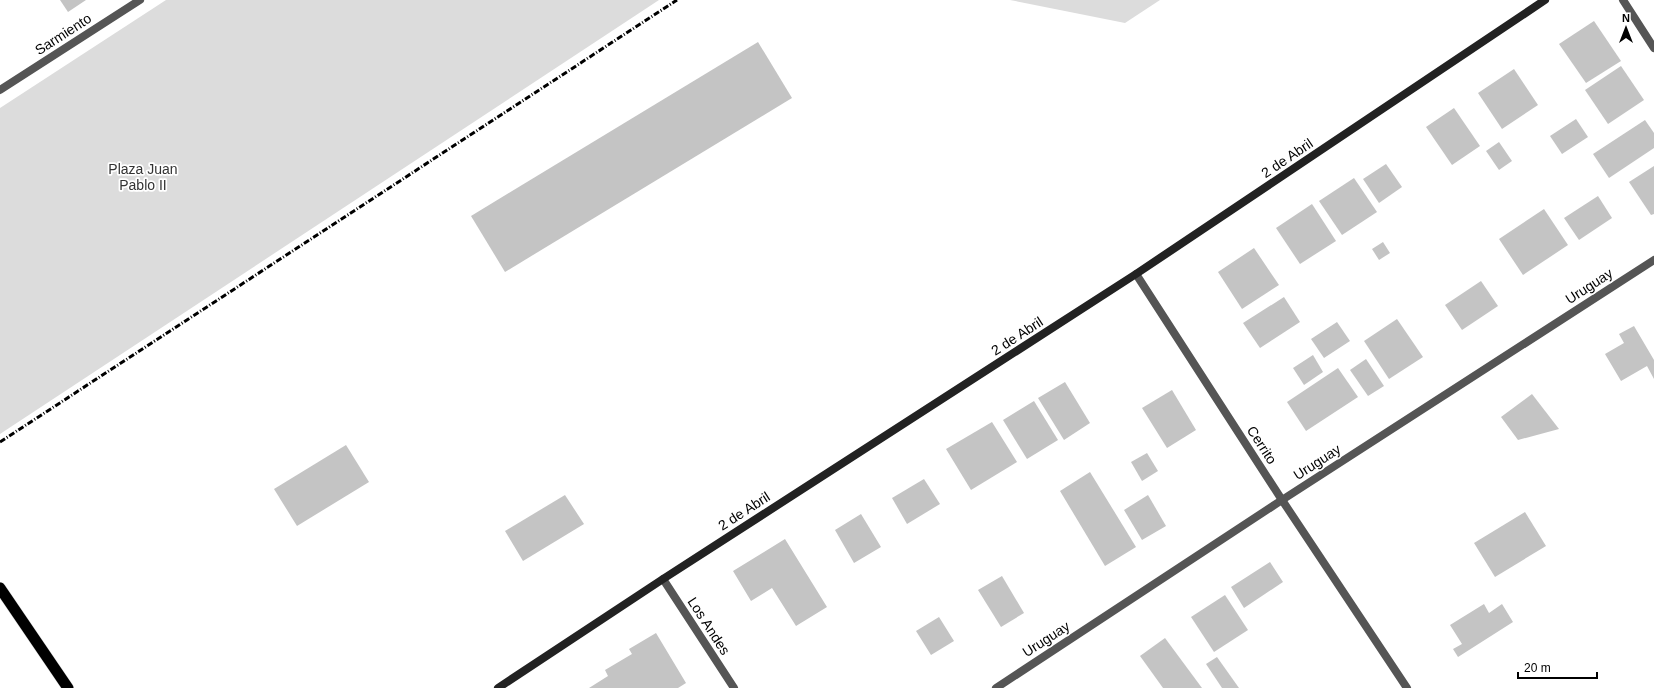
<svg xmlns="http://www.w3.org/2000/svg" width="1654" height="688" viewBox="0 0 1654 688" font-family="Arial,sans-serif">
	<rect width="100%" height="100%" fill="#fff"/>
	<g fill="#dcdcdc">
		<polygon points="166,0 659,0 0,434 0,108"/>
		<polygon points="1010,0 1160,0 1125,23"/>
	</g>
	<g fill="#c4c4c4">
		<polygon points="60,0 86,0 68,12"/>
		<polygon points="1594,21 1621,61 1586,83 1559,44"/>
		<polygon points="758,42 792,98 505,272 471,216"/>
		<polygon points="1621,66 1644,100 1608,124 1585,90"/>
		<polygon points="1514,69 1538,105 1502,129 1478,93"/>
		<polygon points="1454,108 1480,146 1452,165 1426,127"/>
		<polygon points="1576,119 1588,137 1562,154 1550,136"/>
		<polygon points="1645,120 1654,133 1654,148 1609,178 1593,154"/>
		<polygon points="1499,142 1512,161 1499,170 1486,151"/>
		<polygon points="1386,164 1402,187 1379,203 1363,179"/>
		<polygon points="1654,166 1654,214 1651,215 1629,182"/>
		<polygon points="1354,178 1377,212 1342,235 1319,201"/>
		<polygon points="1598,196 1612,218 1579,240 1564,218"/>
		<polygon points="1312,204 1336,241 1300,264 1276,228"/>
		<polygon points="1544,209 1568,245 1523,275 1499,239"/>
		<polygon points="1383,242 1390,253 1379,260 1372,249"/>
		<polygon points="1254,248 1279,285 1242,309 1218,272"/>
		<polygon points="1481,281 1498,306 1462,330 1445,305"/>
		<polygon points="1284,297 1300,322 1260,348 1243,323"/>
		<polygon points="1397,319 1423,357 1389,379 1364,341"/>
		<polygon points="1337,322 1350,341 1324,358 1311,339"/>
		<polygon points="1634,326 1654,360 1654,379 1647,366 1621,381 1605,354 1624,343 1619,334"/>
		<polygon points="1313,355 1323,372 1304,385 1293,368"/>
		<polygon points="1366,359 1384,386 1368,396 1350,370"/>
		<polygon points="1338,368 1358,397 1306,431 1287,402"/>
		<polygon points="1065,382 1090,423 1064,440 1038,398"/>
		<polygon points="1172,390 1196,430 1167,448 1142,408"/>
		<polygon points="1532,394 1559,429 1518,440 1501,417"/>
		<polygon points="1034,401 1058,440 1027,459 1003,420"/>
		<polygon points="992,422 1017,462 971,490 946,449"/>
		<polygon points="346,445 369,482 297,526 274,489"/>
		<polygon points="1147,453 1158,471 1142,481 1131,462"/>
		<polygon points="1090,472 1136,547 1105,566 1060,491"/>
		<polygon points="924,479 940,504 907,524 892,498"/>
		<polygon points="565,495 584,524 523,561 505,531"/>
		<polygon points="1148,495 1166,526 1142,540 1124,510"/>
		<polygon points="1525,512 1546,546 1495,577 1474,543"/>
		<polygon points="861,514 881,547 854,563 835,530"/>
		<polygon points="785,539 827,607 796,626 772,588 751,601 733,571"/>
		<polygon points="1270,562 1283,582 1244,608 1231,587"/>
		<polygon points="1002,576 1024,613 1001,627 978,590"/>
		<polygon points="1225,595 1248,630 1214,652 1191,617"/>
		<polygon points="1484,604 1489,613 1502,604 1513,622 1458,657 1453,649 1462,644 1450,625"/>
		<polygon points="939,617 954,641 931,655 916,631"/>
		<polygon points="656,633 686,683 678,688 589,688 608,676 605,670 632,654 629,649"/>
		<polygon points="1165,638 1202,688 1163,688 1140,656"/>
		<polygon points="1217,657 1239,688 1222,688 1206,664"/>
	</g>
	<g fill="none" stroke-linecap="round" stroke-linejoin="round">
		<defs>
			<polyline id="trunk" points="0,588 68,688"/>
		</defs>
		<use href="#trunk" stroke="#dbdbdb" stroke-width="12"/>
		<g stroke="#555" stroke-width="8">
			<polyline points="1623,0 1654,48"/>
			<polyline points="1136,274 1282,500 1407,688"/>
			<polyline points="663,579 734,688"/>
			<polyline points="996,688 1282,500 1654,260"/>
		</g>
		<polyline stroke="#555" stroke-width="8" points="0,90 140,0"/>
		<polyline stroke="#222" stroke-width="8" points="498,688 663,579 1136,274 1545,0"/>
		<use href="#trunk" stroke="#000" stroke-width="11"/>
		<polyline stroke="#000" stroke-width="3" stroke-dasharray="6 2 1 2" stroke-linecap="butt" points="0,442 677,0"/>
	</g>
	<g text-anchor="middle" dominant-baseline="central" stroke-width="3.5" stroke-linejoin="round" paint-order="stroke">
		<g font-size="14" fill="#000" stroke="#fff">
			<text transform="translate(63 34) rotate(-33)">Sarmiento</text>
			<text transform="translate(1287 158) rotate(-34)">2 de Abril</text>
			<text transform="translate(1589 286) rotate(-33)">Uruguay</text>
			<text transform="translate(1017 336) rotate(-33)">2 de Abril</text>
			<text transform="translate(1262 445) rotate(57)">Cerrito</text>
			<text transform="translate(1317 462) rotate(-33)">Uruguay</text>
			<text transform="translate(744 511) rotate(-33)">2 de Abril</text>
			<text transform="translate(709 626) rotate(57)">Los Andes</text>
			<text transform="translate(1046 639) rotate(-33)">Uruguay</text>
		</g>
		<g font-size="14" fill="#333" stroke="#fff">
			<text x="143" y="169">Plaza Juan<tspan x="143" dy="16">Pablo II</tspan></text>
		</g>
	</g>
	<g transform="translate(1626 28)" stroke="#ffffff" stroke-width="3" paint-order="stroke">
	<path d="M0-3L7 15L0 10L-7 15Z" fill="#000000"/>
	<text y="-6" font-size="11" font-weight="bold" text-anchor="middle" fill="#000000">N</text>
	</g>
	<path d="M1518 672v6h79v-6" fill="none" stroke="#000000" stroke-width="2"/>
	<text x="1524" y="672" font-size="12" fill="#000000" stroke="#ffffff" stroke-width="3" paint-order="stroke">20 m</text>
</svg>
